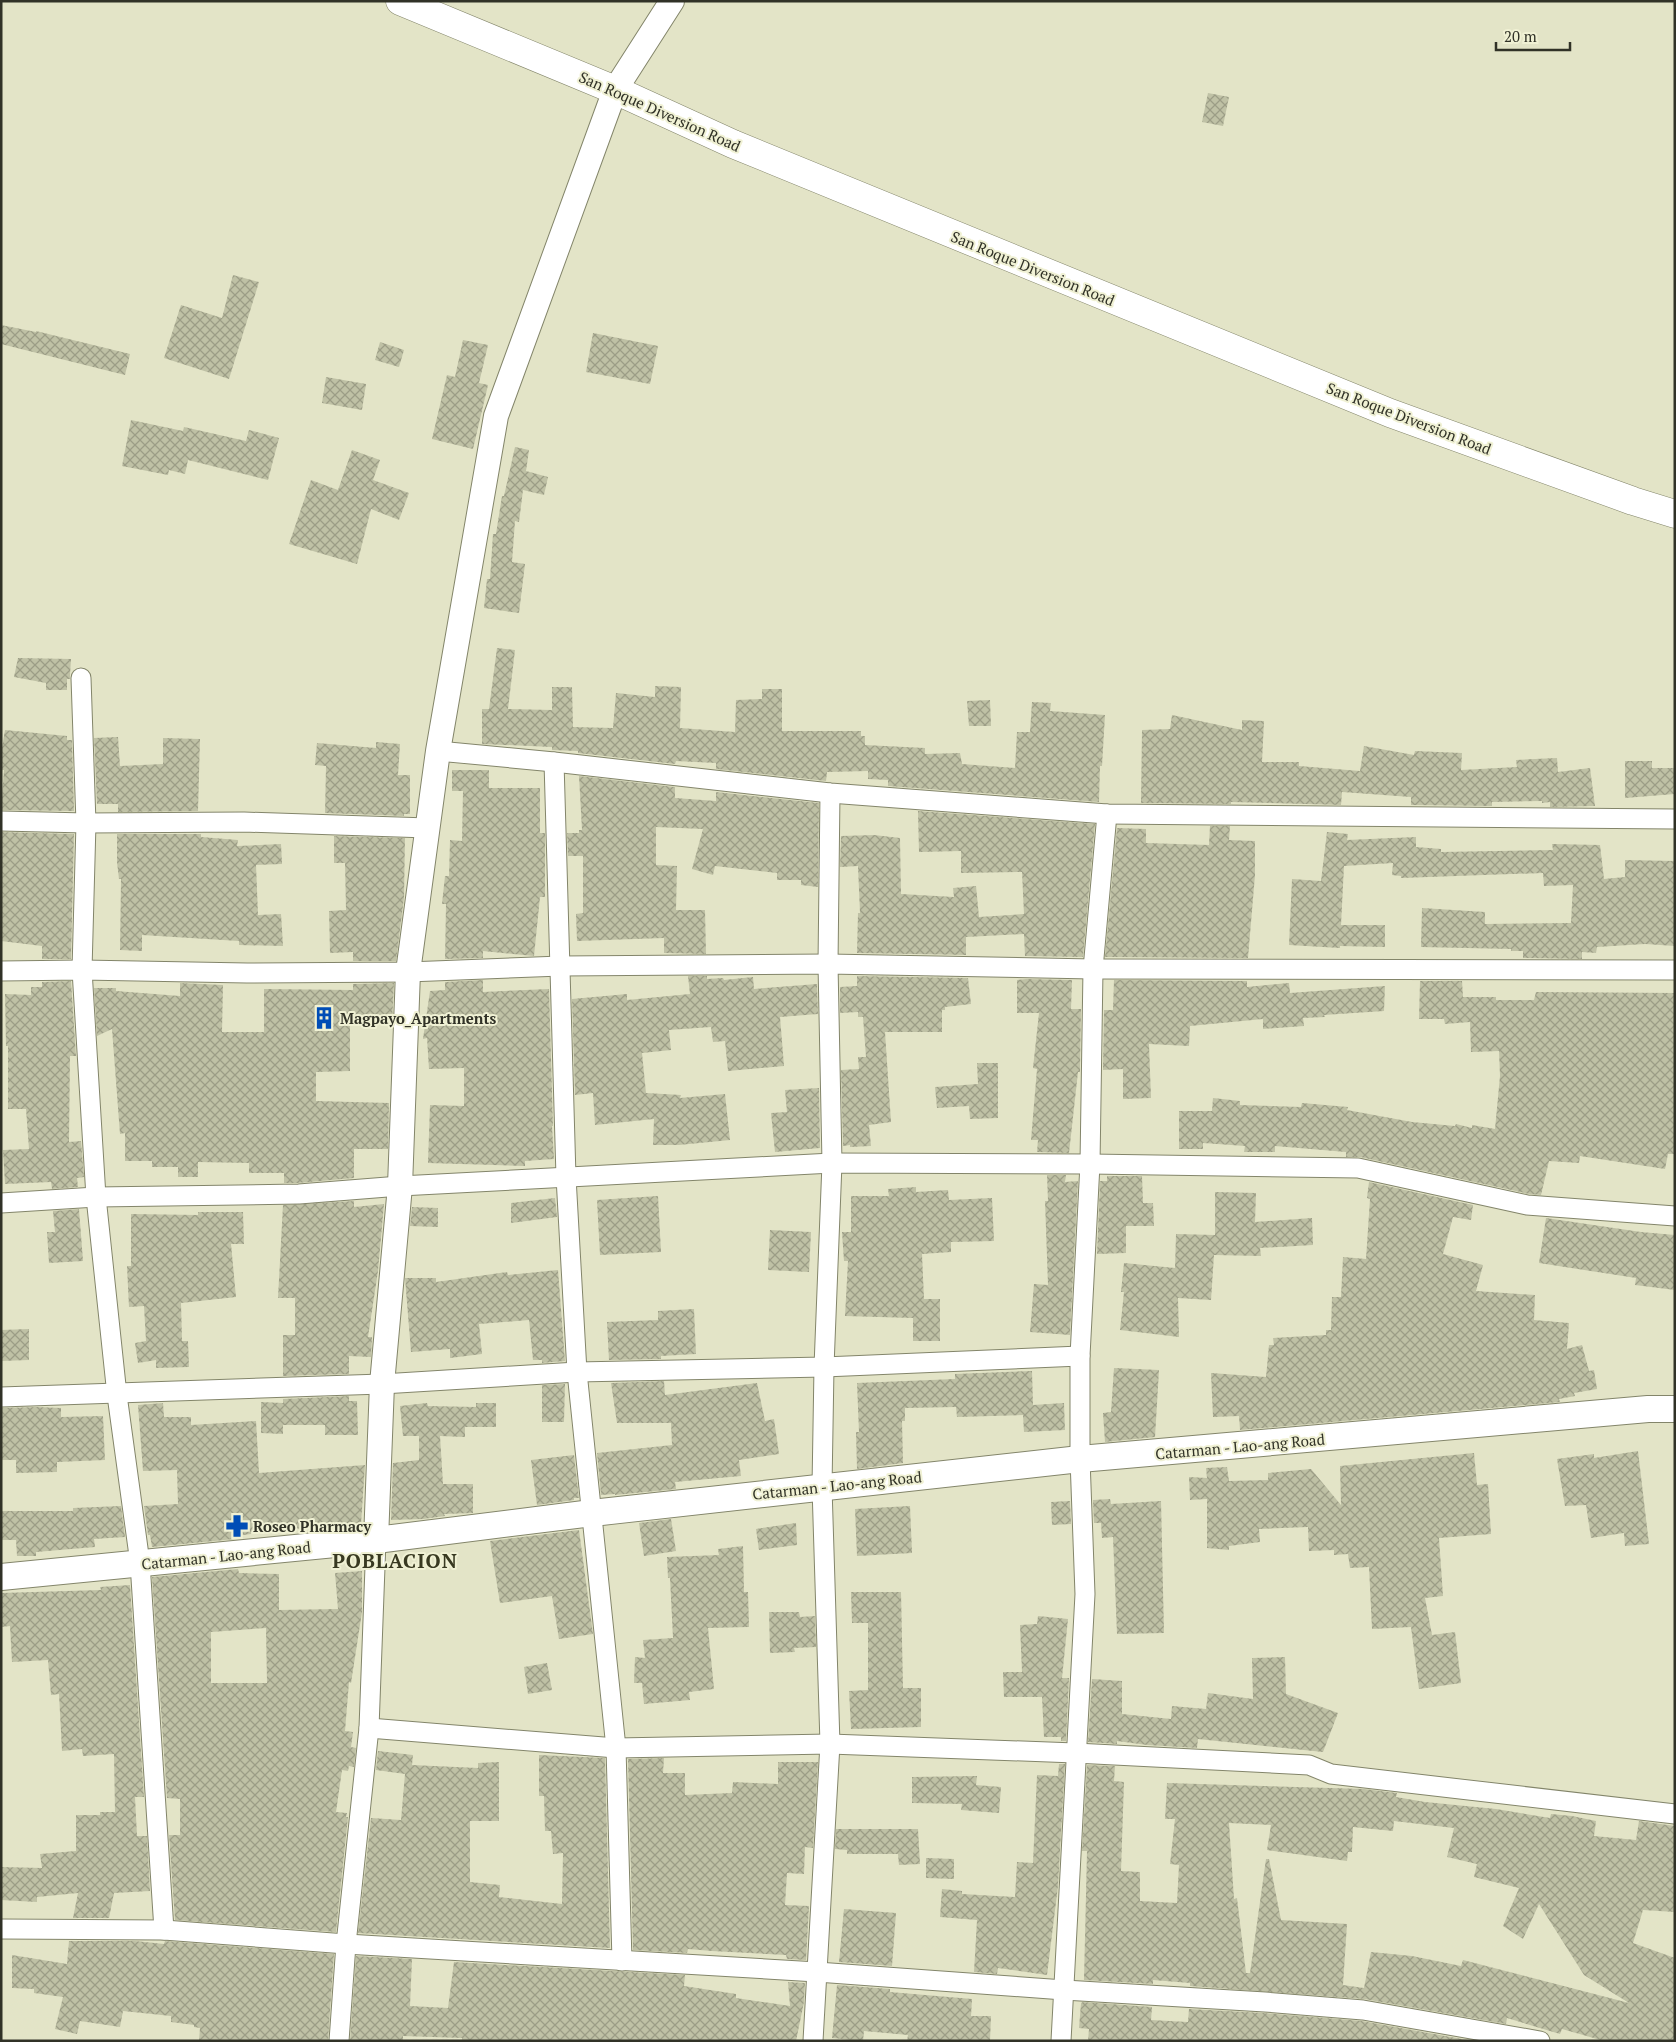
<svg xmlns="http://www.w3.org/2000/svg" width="1676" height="2042" viewBox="0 0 1676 2042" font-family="'PT Serif',serif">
	<defs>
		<pattern id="building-cross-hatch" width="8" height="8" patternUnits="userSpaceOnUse" patternTransform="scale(1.25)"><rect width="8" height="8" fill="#bfc1a5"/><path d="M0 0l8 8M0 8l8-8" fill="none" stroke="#9c9d86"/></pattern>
	</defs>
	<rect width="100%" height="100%" fill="#e3e4c7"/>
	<g fill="url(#building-cross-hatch)" fill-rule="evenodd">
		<polygon points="1208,93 1229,97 1223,126 1202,122"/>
		<polygon points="233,275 259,282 229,379 164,358 181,305 222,318"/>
		<polygon points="1,325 36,332 36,331 130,354 125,375 1,344"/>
		<polygon points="593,333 658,346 650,384 586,372"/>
		<polygon points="463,340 488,345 479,383 488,385 473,449 432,439 447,375 455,377"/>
		<polygon points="380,342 404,350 399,367 375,360"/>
		<polygon points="326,377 366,384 362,410 322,403"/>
		<polygon points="131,420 183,431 184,427 246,441 249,430 279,438 268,480 188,460 185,474 169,470 168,475 122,466"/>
		<polygon points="515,447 529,450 526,471 548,477 544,495 523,490 519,522 515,521 512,562 525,564 519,613 484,608 487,579 490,579 493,534 496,534 502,496 504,496"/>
		<polygon points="352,450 380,460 373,480 409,493 399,520 371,509 357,564 289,544 311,480 338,490"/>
		<polygon points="497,648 515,650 508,709 552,710 552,687 572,687 573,727 613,728 616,693 655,697 655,686 681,687 680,728 735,732 736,700 762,699 762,689 782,689 782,731 861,731 861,736 865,736 865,745 925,748 925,754 960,753 962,764 1015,768 1017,732 1030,732 1032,702 1051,703 1050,711 1105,715 1102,766 1100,766 1099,802 888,786 888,780 868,779 868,771 827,772 826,781 716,769 716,763 676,761 675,764 578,753 578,751 552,750 552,747 482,744 482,709 489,709"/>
		<polygon points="18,658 71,659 70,675 70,679 67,679 67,690 46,690 46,683 14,677"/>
		<polygon points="990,700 991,726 969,726 967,701"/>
		<polygon points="1172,715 1242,730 1242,720 1264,721 1262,762 1299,762 1299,766 1360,771 1364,746 1414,755 1415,751 1462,753 1461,770 1517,767 1516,760 1557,758 1558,772 1590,768 1595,806 1550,807 1550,802 1542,803 1542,801 1492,802 1492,806 1411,805 1411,797 1342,792 1341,805 1231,802 1231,804 1141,803 1142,730 1170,729"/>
		<polygon points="5,730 67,736 67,740 72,740 74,811 1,810 4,770 1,770 1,754"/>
		<polygon points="118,737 120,766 163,764 163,738 200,739 198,811 118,812 118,804 97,804 94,738"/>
		<polygon points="376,742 400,744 398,775 410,775 410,814 404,814 404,816 325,813 326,766 315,765 317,743 376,748"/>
		<polygon points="1625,761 1652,761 1652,768 1675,768 1675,794 1625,798"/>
		<polygon points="452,770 489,770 489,788 540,788 540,833 545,833 545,897 540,897 534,956 483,951 483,958 445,959 446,904 442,904 445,876 449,876 450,840 462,841 463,791 452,791"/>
		<polygon points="579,776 675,787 675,798 716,801 716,792 819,803 818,887 801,885 801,880 777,880 777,873 715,866 713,875 692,869 703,829 656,827 656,865 677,866 676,910 705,910 706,954 664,953 664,938 577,941 576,914 583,913 583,856 568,856 567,833 579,833 579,830 582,830"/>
		<polygon points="918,811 1095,824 1083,957 1025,956 1024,934 966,937 966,955 857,953 858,913 860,913 858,866 840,867 841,836 874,835 900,838 901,894 954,897 953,888 976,886 979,917 1024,914 1022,872 961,873 961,851 919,852"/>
		<polygon points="1210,826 1230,826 1229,840 1255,841 1255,875 1248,958 1105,957 1117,828 1146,829 1146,843 1209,845"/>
		<polygon points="1,832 74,834 71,959 42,959 42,946 1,941"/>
		<polygon points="1327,832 1348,834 1347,840 1416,837 1416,847 1441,849 1441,852 1553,850 1552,844 1600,845 1604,879 1625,877 1625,860 1675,861 1675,946 1645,944 1597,947 1596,953 1582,952 1582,959 1523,958 1523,951 1511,951 1511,949 1421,947 1422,908 1485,912 1485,924 1571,923 1573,885 1544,886 1543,873 1401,878 1401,876 1392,875 1393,863 1344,866 1341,925 1385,925 1385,947 1340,946 1340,948 1289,945 1292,879 1321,881"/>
		<polygon points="117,834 201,834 201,837 238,840 237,846 281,844 282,864 256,865 258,915 281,914 283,946 239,945 239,941 142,935 142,951 120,950 121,879 119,879 117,862"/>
		<polygon points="334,836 405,838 404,898 396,961 353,961 353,952 330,953 329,911 346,910 345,863 334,863"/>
		<polygon points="688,976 707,976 707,979 723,978 724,980 753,977 754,989 817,984 818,1014 780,1017 784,1066 728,1071 725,1041 713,1042 711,1027 669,1030 671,1050 642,1053 646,1093 681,1095 680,1098 725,1094 730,1140 679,1145 653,1145 654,1119 595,1125 593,1093 575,1095 572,999 627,994 627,1000 690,994"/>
		<polygon points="857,976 968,978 971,1004 945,1007 945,1010 942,1010 942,1032 885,1032 891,1122 869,1125 871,1146 850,1147 850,1145 843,1146 841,1070 859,1069 858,1057 866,1057 863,1017 858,1017 858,1012 840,1013 840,987 857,986"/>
		<polygon points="1026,979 1072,980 1071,1009 1081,1009 1080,1072 1078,1072 1069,1153 1037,1152 1038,1140 1031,1140 1037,1069 1033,1068 1039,1013 1017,1013 1017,980"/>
		<polygon points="483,980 483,992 549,989 553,1126 552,1126 554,1159 525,1161 525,1166 428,1163 430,1105 464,1106 464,1068 429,1069 427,1038 423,1039 430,991 445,990 445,982"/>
		<polygon points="1114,980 1247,981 1247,987 1289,983 1290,993 1385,986 1384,1011 1324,1015 1325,1017 1303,1018 1304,1026 1263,1029 1263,1019 1190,1026 1189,1046 1149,1044 1151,1098 1123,1099 1123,1069 1103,1070 1104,1010 1113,1010"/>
		<polygon points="71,981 76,1056 70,1056 69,1142 81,1141 84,1177 77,1178 78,1187 52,1189 51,1182 5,1184 3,1150 29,1149 26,1109 8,1109 8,1046 6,1046 5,994 31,995 31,987 42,987 42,982"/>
		<polygon points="1420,981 1462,981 1463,997 1496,997 1496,1000 1534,1000 1536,992 1675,993 1675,1154 1668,1154 1665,1169 1580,1156 1579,1163 1549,1161 1541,1195 1529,1194 1360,1157 1346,1157 1346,1152 1275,1146 1275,1152 1244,1152 1245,1146 1203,1143 1203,1149 1179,1149 1179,1111 1212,1111 1213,1098 1240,1101 1240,1105 1301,1107 1302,1103 1348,1107 1347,1110 1412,1122 1455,1126 1456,1124 1472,1128 1472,1125 1495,1129 1500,1076 1499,1051 1471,1052 1470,1022 1445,1024 1444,1019 1419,1019"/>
		<polygon points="180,983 223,985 222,1032 264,1032 264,989 353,990 353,984 394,983 392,1025 350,1025 350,1071 316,1072 316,1101 389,1103 388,1149 354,1149 354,1178 298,1183 284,1183 284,1173 249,1173 249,1163 198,1162 198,1177 178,1177 178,1167 152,1167 152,1161 125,1161 125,1133 120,1134 112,1029 97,1036 94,988 116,988 116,991 180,996"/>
		<polygon points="977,1063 998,1063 998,1118 970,1119 969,1106 937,1108 935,1087 978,1084"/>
		<polygon points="819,1088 820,1148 775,1152 771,1113 787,1112 785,1090"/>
		<polygon points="1047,1175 1066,1175 1065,1182 1078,1181 1070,1335 1030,1332 1034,1284 1048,1285 1045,1201 1048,1201"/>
		<polygon points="1107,1176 1142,1176 1143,1203 1153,1203 1154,1226 1126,1226 1126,1253 1097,1254 1100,1181 1107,1181"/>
		<polygon points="1369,1182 1473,1205 1471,1220 1453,1217 1443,1254 1483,1265 1476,1291 1535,1295 1534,1320 1569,1323 1567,1349 1582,1345 1589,1371 1594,1370 1597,1389 1574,1393 1575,1396 1559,1399 1560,1402 1240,1430 1239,1416 1213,1417 1211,1373 1266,1377 1269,1345 1274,1345 1273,1338 1326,1335 1326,1330 1331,1330 1332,1297 1341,1297 1343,1257 1366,1259 1370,1199 1367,1198"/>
		<polygon points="916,1187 916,1192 948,1190 949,1200 992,1198 994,1241 951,1242 951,1252 922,1254 924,1299 940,1299 940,1341 913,1341 913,1318 845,1316 848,1261 844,1261 842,1232 851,1232 851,1196 889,1196 888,1189"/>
		<polygon points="1215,1192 1256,1193 1255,1222 1312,1218 1313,1245 1260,1248 1261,1256 1214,1255 1211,1300 1178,1298 1179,1337 1120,1330 1124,1292 1121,1292 1124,1263 1175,1268 1176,1234 1215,1235"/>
		<polygon points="658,1196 661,1252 600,1255 597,1200"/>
		<polygon points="555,1198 557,1217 511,1223 511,1203"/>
		<polygon points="354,1201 354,1207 384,1204 378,1271 368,1337 372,1337 371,1357 349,1356 349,1374 283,1376 283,1335 295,1335 295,1298 278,1298 283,1205"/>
		<polygon points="412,1207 438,1208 438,1227 410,1226"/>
		<polygon points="79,1209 83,1261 49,1263 47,1232 55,1232 53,1211"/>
		<polygon points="198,1212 243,1212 244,1244 231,1244 236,1297 181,1303 182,1341 188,1341 189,1367 156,1368 156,1360 138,1363 135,1343 146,1341 144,1306 129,1307 127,1266 131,1266 131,1214 198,1215"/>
		<polygon points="1546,1218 1641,1232 1675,1235 1675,1290 1635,1285 1636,1278 1539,1263"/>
		<polygon points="770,1230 811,1232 809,1272 768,1270"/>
		<polygon points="558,1270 565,1361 542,1363 542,1360 533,1360 529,1320 479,1324 482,1354 450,1358 450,1349 411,1352 405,1278 436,1278 436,1282 507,1272 508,1275"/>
		<polygon points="694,1309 696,1354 661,1356 661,1359 609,1360 607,1322 658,1320 658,1311"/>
		<polygon points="29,1329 29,1360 1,1361 1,1330"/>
		<polygon points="1114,1368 1159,1370 1155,1437 1105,1442 1103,1413 1111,1412"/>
		<polygon points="1032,1371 1033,1405 1064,1403 1065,1430 1024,1432 1023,1415 957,1417 956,1407 905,1408 905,1421 902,1421 903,1463 857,1469 856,1432 859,1432 857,1383 955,1379 955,1374"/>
		<polygon points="664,1381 665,1395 757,1383 765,1421 774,1419 779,1454 739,1460 741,1476 675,1482 676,1489 615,1495 615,1494 601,1495 597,1453 672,1445 671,1423 617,1423 611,1383"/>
		<polygon points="565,1384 564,1422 542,1422 542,1385"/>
		<polygon points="349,1396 349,1401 357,1401 358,1435 325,1435 325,1425 283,1425 283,1434 261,1433 261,1402 283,1403 283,1399"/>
		<polygon points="163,1403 164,1417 191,1417 191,1425 256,1421 259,1473 365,1465 361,1524 251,1532 251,1534 235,1536 235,1539 152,1547 150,1535 148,1535 144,1506 178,1504 177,1470 143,1471 138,1405"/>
		<polygon points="427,1403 428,1406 476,1407 476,1403 496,1403 496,1427 465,1427 465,1437 440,1436 443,1484 473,1484 473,1513 444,1514 445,1516 423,1519 391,1520 393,1463 419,1460 419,1436 403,1436 400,1406"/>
		<polygon points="37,1407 61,1408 61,1417 103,1416 105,1460 57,1462 57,1472 16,1473 16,1460 1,1460 1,1408"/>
		<polygon points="1638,1451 1649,1544 1625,1546 1624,1533 1591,1538 1586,1505 1565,1506 1557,1459 1594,1454 1594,1458"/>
		<polygon points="1474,1453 1477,1485 1488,1484 1491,1534 1439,1538 1443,1596 1425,1598 1432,1635 1455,1632 1461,1683 1419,1689 1411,1627 1372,1629 1369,1567 1350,1568 1348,1554 1334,1555 1334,1550 1309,1551 1308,1527 1259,1529 1260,1542 1229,1546 1229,1550 1207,1548 1207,1499 1190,1500 1189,1477 1207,1478 1206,1468 1227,1467 1229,1481 1268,1480 1268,1473 1311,1469 1341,1505 1340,1466"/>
		<polygon points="574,1455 579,1498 574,1498 574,1500 537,1505 531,1460"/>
		<polygon points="1110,1499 1111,1504 1161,1501 1164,1633 1117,1634 1113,1537 1102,1538 1101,1523 1094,1523 1093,1500"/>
		<polygon points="1070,1501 1071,1524 1052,1525 1051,1502"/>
		<polygon points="121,1506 125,1537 94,1539 95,1547 36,1552 36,1556 17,1556 16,1540 1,1540 1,1511 73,1511 73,1508"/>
		<polygon points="910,1506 912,1553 857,1556 855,1509"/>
		<polygon points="671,1519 676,1551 644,1556 639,1523"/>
		<polygon points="796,1523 797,1545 759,1550 756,1529"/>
		<polygon points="579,1530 593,1634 559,1639 552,1596 500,1603 490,1541"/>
		<polygon points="743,1546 744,1592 748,1592 749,1627 708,1628 714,1689 689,1692 690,1700 644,1704 642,1683 634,1683 635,1657 645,1658 643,1640 673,1638 670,1578 668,1578 667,1557 719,1555 718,1549"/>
		<path d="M238,1569l1,4 40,1v36l59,-1 -3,-36 27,-2v41l-11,71 -2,-1 -4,49 8,1 -2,15 5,1 -2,19 -5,-1 -1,5 -6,-1 -6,42 11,1 -1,4h2l-12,115 -161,-12 -6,-85h11v-36l-13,-1 -15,-221zM266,1628l1,55h-56v-51z"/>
		<polygon points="130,1585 144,1797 135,1797 137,1836 147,1836 150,1891 114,1893 109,1918 73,1918 78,1893 37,1897 37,1902 1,1900 1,1867 42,1868 40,1854 76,1851 76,1815 100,1815 100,1812 115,1812 114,1754 83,1756 82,1749 62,1751 59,1694 51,1695 48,1660 12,1662 10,1626 1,1627 1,1593 101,1590 100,1587"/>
		<polygon points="851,1592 901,1592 903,1688 921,1688 921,1727 851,1729 849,1691 868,1690 868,1623 852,1623"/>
		<polygon points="769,1612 799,1612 800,1617 815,1616 816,1647 794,1648 795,1652 770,1653"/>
		<polygon points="1038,1616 1068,1619 1062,1678 1069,1678 1066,1741 1061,1741 1061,1737 1044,1737 1042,1697 1004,1697 1003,1672 1022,1672 1020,1625 1037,1624"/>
		<polygon points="1285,1657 1286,1694 1338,1713 1323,1752 1198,1739 1197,1748 1147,1745 1117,1741 1117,1744 1088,1742 1092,1679 1122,1681 1122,1714 1171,1719 1172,1706 1206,1709 1208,1693 1253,1699 1252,1658"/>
		<polygon points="547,1663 552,1690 528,1694 524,1667"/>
		<polygon points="378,1751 413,1755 412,1765 478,1768 478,1763 499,1762 499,1821 470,1821 470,1882 500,1885 499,1897 562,1904 563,1853 553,1854 551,1831 545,1831 544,1796 539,1796 539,1755 605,1758 610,1948 358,1933 371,1818 401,1820 405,1774 376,1770"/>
		<polygon points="664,1758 663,1773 685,1773 685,1795 732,1793 733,1782 778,1784 778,1762 818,1762 813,1848 805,1847 804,1874 787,1873 785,1905 809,1906 806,1960 787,1959 786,1955 712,1951 688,1949 687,1953 633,1950 628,1759"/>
		<polygon points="1059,1764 1065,1764 1058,1886 1047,1975 998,1968 997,1974 974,1972 977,1920 940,1917 942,1889 962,1891 962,1894 1015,1897 1017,1862 1033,1863 1037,1775 1058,1776"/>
		<path d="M1087,1765l28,1 -1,15 10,1 -3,89 19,1v29l37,2 2,-38 -9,-1 5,-45h-10l2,-36 197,6 33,4 -1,4 29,5 71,7 54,9 1,-4 21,2 24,5 -2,15 42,4 3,-19 36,5v86l-32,-2 -10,33 42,15v83h-71l-42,-12 -2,5 -53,-16 -1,6 -142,-25 -174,-13v-3l-37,-3v4l-69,-4 3,-129h-5zM1394,1821l60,7 -7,29 30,7 -3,13 45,11 -16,38 20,13 16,-35 45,71 45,28 -166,-43 -2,6 -49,-10 -41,-4 -7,36 -21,-3 4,-61 -66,-4 -12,-61h-3l-16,114h-4l-9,-75 -3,1 -5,-76 42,2 -4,25 80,11 1,-9h4l1,-25 40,4z"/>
		<polygon points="977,1776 976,1785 1001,1787 999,1813 961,1810 962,1804 912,1803 912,1777"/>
		<polygon points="836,1829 918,1829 920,1864 899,1865 898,1854 847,1854 847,1850 835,1849"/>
		<polygon points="926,1858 954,1859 954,1879 926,1878"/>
		<polygon points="844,1909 896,1913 892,1966 839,1962"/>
		<polygon points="69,1941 135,1941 164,1944 165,1941 334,1954 328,2041 199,2041 200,2028 194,2027 194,2025 171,2022 171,2016 123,2011 120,2027 80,2021 77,2034 55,2029 63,1997 34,1993 34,1989 12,1988 12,1955 67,1964"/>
		<polygon points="356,1956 412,1959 410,2006 448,2008 454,1962 685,1975 684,1986 736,1994 736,1998 790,2006 788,1982 805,1983 804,2002 796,2041 462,2041 462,2038 403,2036 403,2041 350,2041"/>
		<polygon points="837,1985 890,1989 890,1992 972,1999 971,2016 991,2016 990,2041 907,2041 908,2035 864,2031 863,2041 832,2038"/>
		<polygon points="1083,2002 1152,2007 1151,2020 1188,2022 1189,2009 1264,2013 1362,2021 1473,2041 1088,2041 1089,2029 1079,2028 1081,2003"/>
	</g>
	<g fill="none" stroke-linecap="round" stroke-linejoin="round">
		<defs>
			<g id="minor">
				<polyline points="81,678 86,823 82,970 96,1197 117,1395 140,1563 164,1930"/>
				<polyline points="438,751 554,762 830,793 1107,814 1675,819"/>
				<polyline points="554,762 566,1177 577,1372 616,1748 622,1961"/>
				<polyline points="1,821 86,823 244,822 428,828"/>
				<polyline points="1,971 82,970 247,973 408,972 561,966 828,964 1093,969 1675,970"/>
				<polyline points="1,1203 96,1197 299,1194 400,1186 832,1163 1090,1164 1358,1168 1527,1205 1675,1216"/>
				<polyline points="1,1397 382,1384 577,1372 824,1367 1080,1356"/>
				<polyline points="369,1728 616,1748 830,1744 1075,1753 1309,1765 1331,1774 1675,1814"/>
				<polyline points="1,1929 164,1930 346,1944 817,1972 1064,1990 1265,2002 1363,2010 1540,2041"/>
				<polyline points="339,2041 346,1944 369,1728 376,1540"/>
				<polyline points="813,2041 830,1744 822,1487 824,1367 832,1163 828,964 830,793"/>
				<polyline points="1061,2041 1085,1594 1080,1459 1080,1356 1090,1164 1093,969 1107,814"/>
			</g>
			<polyline id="tertiary" points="376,1540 382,1384 400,1186 408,972 438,751 496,416 615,90 672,1"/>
			<polyline id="secondary" points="1,1577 376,1540 592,1513 1080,1459 1648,1409 1675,1409"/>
			<polyline id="primary" points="400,1 615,90 733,144 1390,413 1633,501 1675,514"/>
		</defs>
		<use href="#minor" stroke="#83856a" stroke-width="21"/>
		<use href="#tertiary" stroke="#83856a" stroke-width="26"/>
		<use href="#secondary" stroke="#83856a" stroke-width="28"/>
		<use href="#primary" stroke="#83856a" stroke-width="29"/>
		<use href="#minor" stroke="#fff" stroke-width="19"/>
		<use href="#tertiary" stroke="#fff" stroke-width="24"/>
		<use href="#secondary" stroke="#fff" stroke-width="26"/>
		<use href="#primary" stroke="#fff" stroke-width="28"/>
	</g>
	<defs>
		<symbol id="building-bare" viewBox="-9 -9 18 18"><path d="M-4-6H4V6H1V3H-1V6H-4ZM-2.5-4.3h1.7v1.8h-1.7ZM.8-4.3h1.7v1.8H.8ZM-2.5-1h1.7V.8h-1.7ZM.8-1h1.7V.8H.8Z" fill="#004db6" stroke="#f0f1d4" stroke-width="2.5" paint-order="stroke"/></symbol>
		<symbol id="pharmacy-bare" viewBox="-9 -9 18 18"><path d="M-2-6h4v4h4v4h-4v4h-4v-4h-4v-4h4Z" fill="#004db6" stroke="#f0f1d4" stroke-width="2.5" paint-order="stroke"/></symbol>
	</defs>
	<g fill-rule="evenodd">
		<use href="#building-bare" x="308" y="1002" width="32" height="32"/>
		<use href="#pharmacy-bare" x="221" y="1510" width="32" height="32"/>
	</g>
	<g text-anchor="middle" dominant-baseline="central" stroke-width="4" stroke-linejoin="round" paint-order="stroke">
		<g font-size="15" fill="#313227" stroke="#f0f1d4">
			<text transform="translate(660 111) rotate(24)">San Roque Diversion Road</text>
			<text transform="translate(1033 268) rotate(22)">San Roque Diversion Road</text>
			<text transform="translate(1409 418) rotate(21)">San Roque Diversion Road</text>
			<text transform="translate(1240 1446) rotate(-5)">Catarman - Lao-ang Road</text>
			<text transform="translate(837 1485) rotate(-6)">Catarman - Lao-ang Road</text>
			<text transform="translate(226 1555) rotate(-6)">Catarman - Lao-ang Road</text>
		</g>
		<g font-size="15" font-weight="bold" fill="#313227" stroke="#f0f1d4" text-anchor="start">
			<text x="340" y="1018">Magpayo_Apartments</text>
			<text x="253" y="1526">Roseo Pharmacy</text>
		</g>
		<g font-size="20" font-weight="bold" letter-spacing="1" fill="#383921" stroke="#f0f1d4">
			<text x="395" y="1560">POBLACION</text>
		</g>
	</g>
	<rect width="1676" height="2042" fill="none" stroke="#313227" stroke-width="5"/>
	<path d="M1496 42v8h74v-8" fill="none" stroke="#313227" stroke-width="2.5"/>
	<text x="1504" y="42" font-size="15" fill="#313227" stroke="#f0f1d4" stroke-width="4" paint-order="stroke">20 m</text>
</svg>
